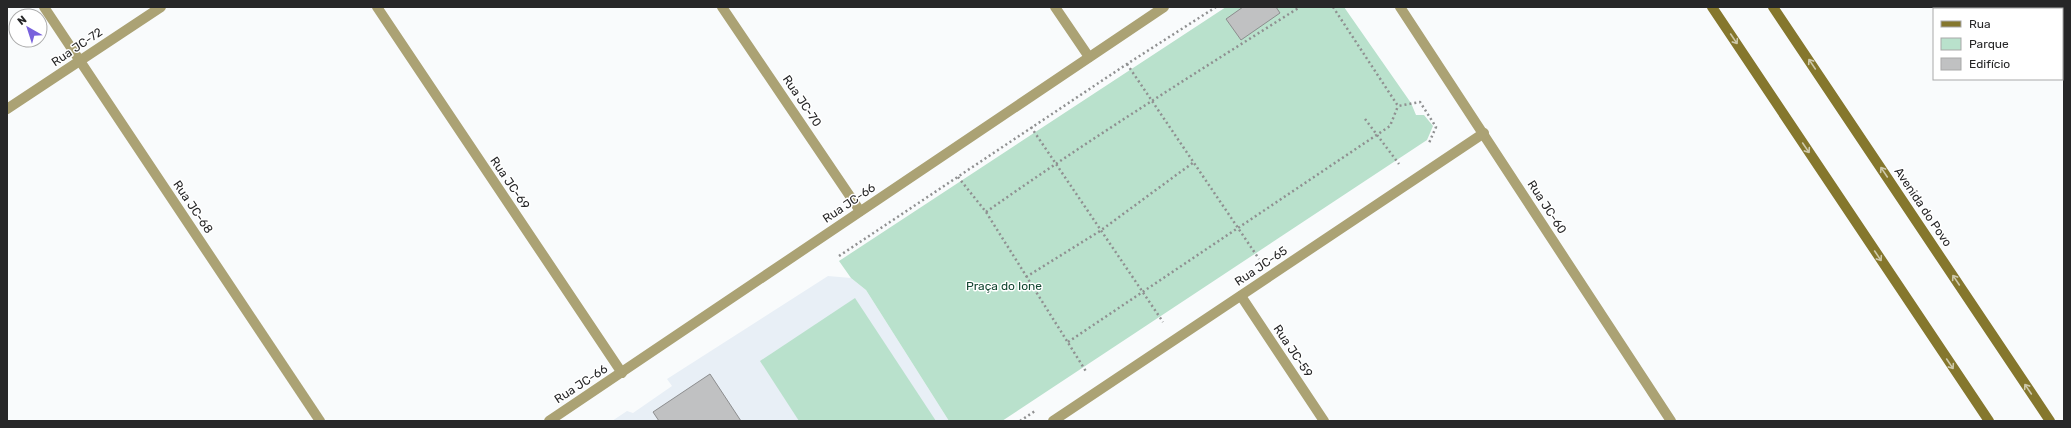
<svg xmlns="http://www.w3.org/2000/svg" width="2071" height="428" viewBox="0 0 2071 428" font-family="Rubik,sans-serif">
	<rect width="100%" height="100%" fill="#f9fbfc"/>
	<polygon fill="#e8eff6" points="828,276 851,278 866,290 949,421 612,421 627,411 633,413 672,386 667,379"/>
	<g fill="#b9e1cc">
		<polygon points="1226,7 1344,7 1411,103 1416,115 1424,115 1433,126 1427,140 1002,421 949,421 866,290 851,278 839,261"/>
		<polygon points="855,298 936,421 799,421 760,361"/>
	</g>
	<g fill="#c0c1c2" stroke="#8c8d8e">
		<polygon points="1243,7 1276,7 1280,13 1241,40 1226,19"/>
		<polygon points="710,374 741,421 659,421 653,412"/>
	</g>
	<g fill="none" stroke-linecap="round" stroke-linejoin="round">
		<g stroke="#8f9091" stroke-width="2.5" stroke-dasharray="2 3" stroke-linecap="butt">
			<polyline points="1333,7 1398,106 1420,102 1436,127 1429,143"/>
			<polyline points="1127,64 1259,259"/>
			<polyline points="1365,119 1399,164"/>
			<polyline points="1031,127 1163,322"/>
			<polyline points="958,177 986,212 1087,373"/>
			<path d="M986,212c102,-72 208,-138 314,-205"/>
			<polyline points="839,256 1127,64 1216,7"/>
			<polyline points="1026,277 1100,231 1194,162"/>
			<polyline points="1068,342 1390,126 1398,106"/>
			<polyline points="1020,421 1035,411"/>
		</g>
		<g stroke="#aba274" stroke-width="10">
			<polyline points="44,7 320,421"/>
			<polyline points="377,7 622,373"/>
			<polyline points="722,7 860,211"/>
			<polyline points="1055,7 1089,57"/>
			<polyline points="1400,7 1671,421"/>
			<polyline points="7,109 161,7"/>
			<polyline points="1241,296 1324,421"/>
			<polyline points="549,421 1164,7"/>
			<polyline points="1053,421 1484,133"/>
		</g>
		<g stroke="#85772d" stroke-width="10">
			<polyline points="1712,7 1989,421"/>
			<polyline points="1773,7 2050,421"/>
		</g>
	</g>
	<defs><path id="oneway-shaft" d="M-6 0H5M1.5-3L5.5 0L1.5 3" fill="none" stroke-width="1.6" stroke-linecap="round" stroke-linejoin="round"/></defs>
	<g stroke="#cec9ab">
		<use href="#oneway-shaft" transform="translate(1734 39) rotate(56)"/>
		<use href="#oneway-shaft" transform="translate(1812 64) rotate(-124)"/>
		<use href="#oneway-shaft" transform="translate(1806 148) rotate(56)"/>
		<use href="#oneway-shaft" transform="translate(1884 172) rotate(-124)"/>
		<use href="#oneway-shaft" transform="translate(1878 256) rotate(56)"/>
		<use href="#oneway-shaft" transform="translate(1956 280) rotate(-124)"/>
		<use href="#oneway-shaft" transform="translate(1950 364) rotate(56)"/>
		<use href="#oneway-shaft" transform="translate(2028 389) rotate(-124)"/>
	</g>
	<g text-anchor="middle" dominant-baseline="central" stroke-width="3" stroke-linejoin="round" paint-order="stroke">
		<g font-size="12" fill="#272728" stroke="#fff">
			<text transform="translate(77 47) rotate(-34)">Rua JC-72</text>
			<text transform="translate(802 101) rotate(56)">Rua JC-70</text>
			<text transform="translate(510 183) rotate(56)">Rua JC-69</text>
			<text transform="translate(849 203) rotate(-34)">Rua JC-66</text>
			<text transform="translate(193 207) rotate(56)">Rua JC-68</text>
			<text transform="translate(1547 207) rotate(57)">Rua JC-60</text>
			<text transform="translate(1923 207) rotate(56)">Avenida do Povo</text>
			<text transform="translate(1261 266) rotate(-34)">Rua JC-65</text>
			<text transform="translate(1293 351) rotate(56)">Rua JC-59</text>
			<text transform="translate(581 384) rotate(-33)">Rua JC-66</text>
		</g>
		<g font-size="12" fill="#144732" stroke="#fff">
			<text x="1004" y="286">Praça do Ione</text>
		</g>
	</g>
	<rect width="2071" height="428" fill="none" stroke="#272728" stroke-width="16"/>
	<rect x="1933" y="8" width="130" height="72" fill="#ffffff" stroke="#a9a9a9"/>
	<rect x="1941" y="21" width="20" height="6" fill="#85772d" stroke="#a9a9a9"/>
	<text x="1969" y="28" font-size="12" fill="#272728">Rua</text>
	<rect x="1941" y="38" width="20" height="12" fill="#b9e1cc" stroke="#a9a9a9"/>
	<text x="1969" y="48" font-size="12" fill="#272728">Parque</text>
	<rect x="1941" y="58" width="20" height="12" fill="#c0c1c2" stroke="#a9a9a9"/>
	<text x="1969" y="68" font-size="12" fill="#272728">Edifício</text>
	<g transform="translate(28 28) rotate(321)"><circle r="19" fill="#ffffff" stroke="#a9a9a9"/>
	<path d="M0-3L7 15L0 10L-7 15Z" fill="#7861dc"/>
	<text y="-6" font-size="11" font-weight="bold" text-anchor="middle" fill="#272728">N</text>
	</g>
</svg>
